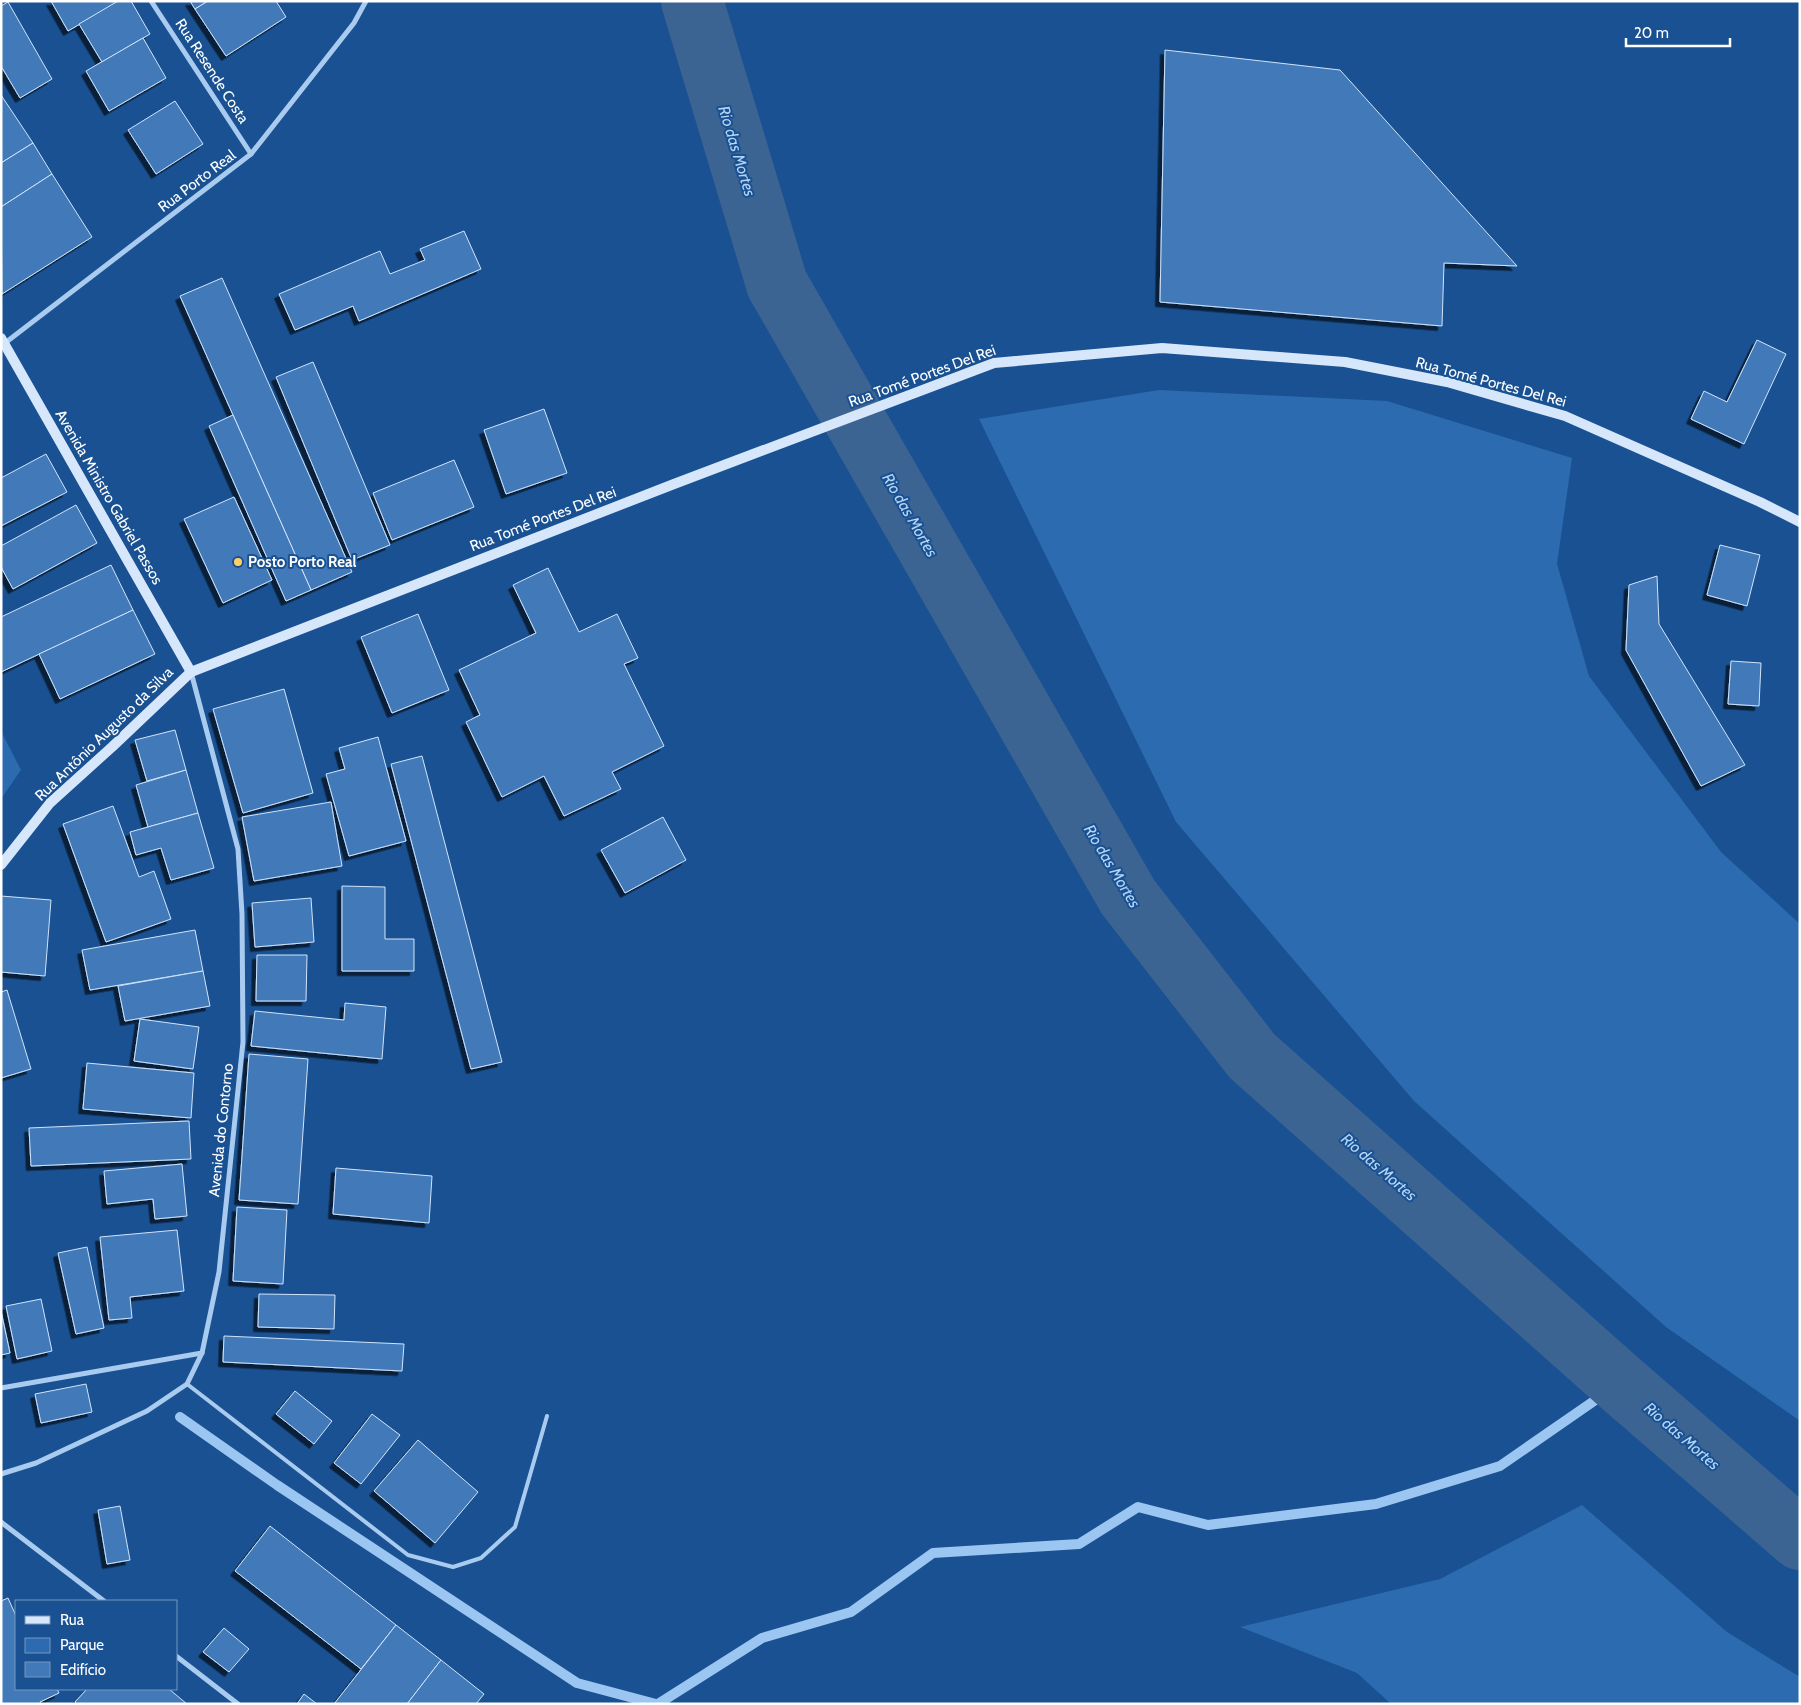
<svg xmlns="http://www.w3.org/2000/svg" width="1801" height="1705" viewBox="0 0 1801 1705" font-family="Cabin,sans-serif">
	<defs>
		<filter id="shadow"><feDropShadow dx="-4.5" dy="4.5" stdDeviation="0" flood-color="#0009"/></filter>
	</defs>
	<rect width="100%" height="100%" fill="#195192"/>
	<g fill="#2c6bb0">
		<polygon points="1159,390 1387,401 1572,458 1557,564 1589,676 1721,852 1800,924 1800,1421 1666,1327 1414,1101 1176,822 979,419"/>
		<polygon points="1,731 21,770 1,799"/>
		<polygon points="1582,1505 1727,1632 1800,1677 1800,1704 1391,1704 1357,1673 1240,1627 1440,1579"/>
	</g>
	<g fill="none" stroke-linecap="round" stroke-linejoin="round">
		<g stroke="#9cc6f2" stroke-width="10">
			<polyline points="180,1417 277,1485 577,1683 656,1704"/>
			<polyline points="658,1704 762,1638 851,1612 933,1553 1079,1544 1138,1507 1208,1525 1376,1504 1500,1466 1620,1383"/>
		</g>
		<polyline stroke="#3c6493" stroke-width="62" points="692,1 777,284 1128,897 1252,1056 1620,1383 1800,1539"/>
	</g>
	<g fill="#427ab9" stroke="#d0e4fb" filter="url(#shadow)">
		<polygon points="51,1 115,1 116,3 68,31"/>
		<polygon points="118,1 131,1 150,34 102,62 79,24"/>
		<polygon points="190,1 208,1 195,9"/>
		<polygon points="208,1 276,1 286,17 226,56 195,9"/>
		<polygon points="8,2 52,79 20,98 1,66 1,6"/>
		<polygon points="143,38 166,78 109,111 86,71"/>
		<polygon points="1165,50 1340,70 1517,266 1444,263 1442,326 1160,302"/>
		<polygon points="1,95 33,143 1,163"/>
		<polygon points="175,101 203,144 156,174 128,130"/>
		<polygon points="33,143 52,174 1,207 1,163"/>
		<polygon points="52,174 92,237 2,294 1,207"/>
		<polygon points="464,231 481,269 359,321 353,306 295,330 279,294 380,251 390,274 425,260 420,249"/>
		<polygon points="222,278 352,572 311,590 180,296"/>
		<polygon points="1757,340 1786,354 1744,444 1691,419 1704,391 1727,402"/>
		<polygon points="313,362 390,545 352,560 276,377"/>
		<polygon points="544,409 567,473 506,494 484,430"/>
		<polygon points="233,415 311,590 286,601 209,426"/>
		<polygon points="46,454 67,492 1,526 1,478"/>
		<polygon points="454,460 474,507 392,540 373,493"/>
		<polygon points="234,497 272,580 223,603 184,519"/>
		<polygon points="76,505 97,543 13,589 1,567 1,546"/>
		<polygon points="1720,545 1760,555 1747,606 1707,595"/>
		<polygon points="111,565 133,610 1,672 1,617"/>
		<polygon points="548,568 579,632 617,614 638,658 624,664 664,746 612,772 621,789 564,816 544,776 502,797 466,722 480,715 459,670 536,633 513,585"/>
		<polygon points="1657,576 1659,624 1745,765 1701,786 1626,650 1629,585"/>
		<polygon points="133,610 155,654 60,699 39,654"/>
		<polygon points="418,614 449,690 392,713 361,637"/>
		<polygon points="1731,661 1761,663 1759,706 1728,704"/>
		<polygon points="284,689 313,793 243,813 213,709"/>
		<polygon points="175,730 186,770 147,781 135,740"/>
		<polygon points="378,737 406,841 349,856 326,774 345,769 339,748"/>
		<polygon points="422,756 502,1062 471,1069 391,764"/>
		<polygon points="186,770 198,813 148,827 136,785"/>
		<polygon points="331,802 342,866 254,881 242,817"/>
		<polygon points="113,806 139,877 154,871 171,919 106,942 63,824"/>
		<polygon points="198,813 214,868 171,880 161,848 136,855 130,832"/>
		<polygon points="663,817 686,860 625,893 601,850"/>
		<polygon points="342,886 385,887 385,939 414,939 414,971 342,971"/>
		<polygon points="1,896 51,900 45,976 1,972"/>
		<polygon points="311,898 314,942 255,947 252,903"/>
		<polygon points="195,930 203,971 90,990 82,950"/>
		<polygon points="257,955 307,955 306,1001 256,1001"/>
		<polygon points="203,971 210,1006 125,1021 118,986"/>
		<polygon points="7,990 31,1069 1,1078 1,992"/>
		<polygon points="345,1003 386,1007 382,1059 251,1046 255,1011 344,1020"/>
		<polygon points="140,1019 199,1027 193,1069 134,1061"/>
		<polygon points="249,1054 308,1059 298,1204 239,1200"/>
		<polygon points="87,1063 194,1073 191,1118 83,1109"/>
		<polygon points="189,1121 191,1159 31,1166 29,1128"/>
		<polygon points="182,1164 187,1216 155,1219 153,1199 107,1204 104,1171"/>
		<polygon points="336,1168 432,1176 429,1223 333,1214"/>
		<polygon points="237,1207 287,1210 283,1284 233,1281"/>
		<polygon points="177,1230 184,1291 130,1297 132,1318 109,1320 100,1237"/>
		<polygon points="87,1247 104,1328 76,1334 58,1253"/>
		<polygon points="259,1294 335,1295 334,1329 258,1327"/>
		<polygon points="41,1299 52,1351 17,1359 6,1306"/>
		<polygon points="1,1311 10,1353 1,1355"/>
		<polygon points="224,1336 404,1344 402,1371 223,1362"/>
		<polygon points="86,1384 92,1412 41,1423 35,1394"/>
		<polygon points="295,1391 332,1421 314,1444 276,1414"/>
		<polygon points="372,1414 400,1435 361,1484 334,1463"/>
		<polygon points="418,1440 478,1492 435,1543 374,1491"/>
		<polygon points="120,1506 130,1560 107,1564 98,1510"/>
		<polygon points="270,1526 396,1625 361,1669 235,1571"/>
		<polygon points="8,1598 16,1616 16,1689 57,1689 59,1693 40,1702 41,1704 1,1704 1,1601"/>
		<polygon points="396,1625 441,1660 407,1704 334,1704"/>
		<polygon points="224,1628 249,1649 229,1672 203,1652"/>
		<polygon points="441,1660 484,1694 476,1704 407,1704"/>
		<polygon points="87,1689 169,1689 187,1704 77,1704 75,1702"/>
		<polygon points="304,1694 317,1704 297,1704"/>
	</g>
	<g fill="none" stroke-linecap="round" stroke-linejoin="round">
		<polyline stroke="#a9cbef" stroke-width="4" points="187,1384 408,1555 453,1567 481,1558 515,1527 547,1416"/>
		<g stroke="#a9cbef" stroke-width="5">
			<polyline points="151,1 251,154"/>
			<polyline points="5,343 251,154 354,23 366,1"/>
			<polyline points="1,1388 202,1353"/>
			<polyline points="1,1474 36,1463 147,1411 187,1384 202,1353 219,1272 243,1042 242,914 238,849 191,672"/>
			<polyline points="1,1522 104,1601"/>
			<polyline points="176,1656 238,1704"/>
		</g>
		<g stroke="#d7e7fb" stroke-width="10">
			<polyline points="1,338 191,672"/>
			<polyline points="1,865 50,803 112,747 191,672 674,484 994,363 1162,348 1345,362 1447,382 1565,416 1760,502 1800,522"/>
		</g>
	</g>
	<circle fill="#ffcf67" stroke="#195192" stroke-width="2" cx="238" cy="562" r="5"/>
	<g text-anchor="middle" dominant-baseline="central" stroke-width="4" stroke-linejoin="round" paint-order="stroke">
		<g font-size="15" fill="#fff" stroke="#195192">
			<text transform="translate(212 71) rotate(57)">Rua Resende Costa</text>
			<text transform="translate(197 181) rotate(-37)">Rua Porto Real</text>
			<text transform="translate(922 376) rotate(-20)">Rua Tomé Portes Del Rei</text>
			<text transform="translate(1491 382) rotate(15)">Rua Tomé Portes Del Rei</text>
			<text transform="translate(109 497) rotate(60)">Avenida Ministro Gabriel Passos</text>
			<text transform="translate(543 519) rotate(-21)">Rua Tomé Portes Del Rei</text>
			<text transform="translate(104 734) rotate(-44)">Rua Antônio Augusto da Silva</text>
			<text transform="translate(221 1130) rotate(-84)">Avenida do Contorno</text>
		</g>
		<g font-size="15" font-weight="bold" fill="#fff" stroke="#195192" text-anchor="start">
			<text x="248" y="562">Posto Porto Real</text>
		</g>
		<g font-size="16" font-style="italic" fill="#b5d5f6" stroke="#195192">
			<text transform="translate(737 151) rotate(73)">Rio das Mortes</text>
			<text transform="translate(910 515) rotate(60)">Rio das Mortes</text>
			<text transform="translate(1112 866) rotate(59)">Rio das Mortes</text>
			<text transform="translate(1379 1167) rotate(41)">Rio das Mortes</text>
			<text transform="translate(1682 1436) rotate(41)">Rio das Mortes</text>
		</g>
	</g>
	<rect width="1801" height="1705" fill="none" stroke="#ffffff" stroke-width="5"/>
	<rect x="15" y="1600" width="162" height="90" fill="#195192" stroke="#7597be"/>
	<rect x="25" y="1616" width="25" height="8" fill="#d7e7fb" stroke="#7597be"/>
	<text x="60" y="1625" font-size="15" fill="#ffffff">Rua</text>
	<rect x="25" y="1638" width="25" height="15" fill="#2c6bb0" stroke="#7597be"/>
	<text x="60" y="1650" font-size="15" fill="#ffffff">Parque</text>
	<rect x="25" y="1662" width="25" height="15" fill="#427ab9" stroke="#7597be"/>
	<text x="60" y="1675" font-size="15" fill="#ffffff">Edifício</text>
	<path d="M1626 38v8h104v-8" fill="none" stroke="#ffffff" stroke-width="2.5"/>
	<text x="1634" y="38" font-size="15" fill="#ffffff" stroke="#195192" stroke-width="4" paint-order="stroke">20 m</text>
</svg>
